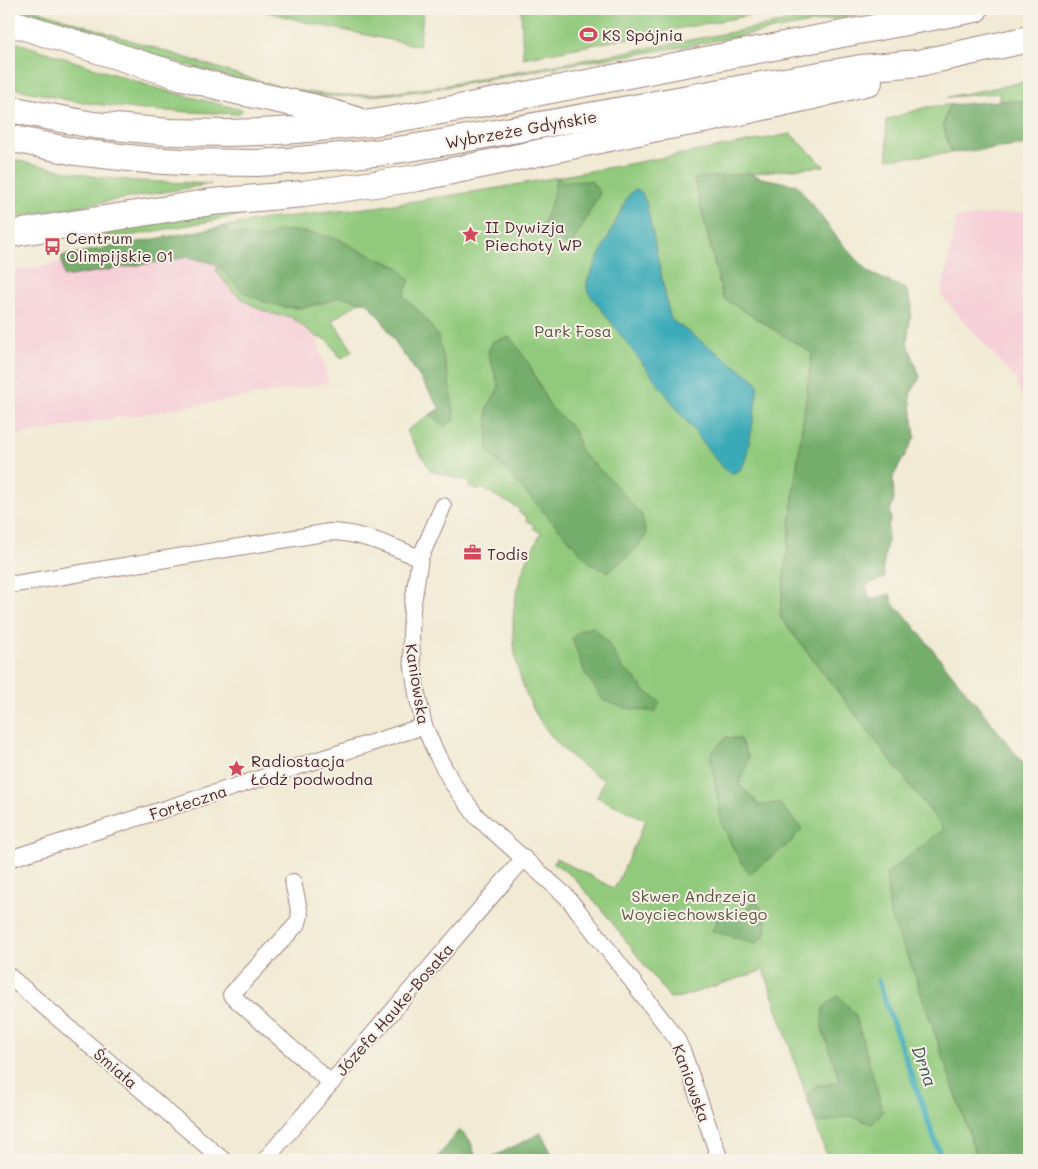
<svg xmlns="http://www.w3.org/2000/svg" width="1038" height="1169" viewBox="0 0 1038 1169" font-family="Mali,sans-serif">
	<rect width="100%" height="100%" fill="#f7f3e8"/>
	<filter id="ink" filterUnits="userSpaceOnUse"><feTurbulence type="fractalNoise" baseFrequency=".02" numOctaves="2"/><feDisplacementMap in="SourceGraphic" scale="10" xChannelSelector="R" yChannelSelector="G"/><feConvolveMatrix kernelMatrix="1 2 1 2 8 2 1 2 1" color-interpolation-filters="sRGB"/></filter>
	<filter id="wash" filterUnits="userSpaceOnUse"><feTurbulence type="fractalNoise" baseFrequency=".0096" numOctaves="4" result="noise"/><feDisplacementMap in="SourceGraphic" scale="20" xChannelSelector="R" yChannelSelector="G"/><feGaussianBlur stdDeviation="1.12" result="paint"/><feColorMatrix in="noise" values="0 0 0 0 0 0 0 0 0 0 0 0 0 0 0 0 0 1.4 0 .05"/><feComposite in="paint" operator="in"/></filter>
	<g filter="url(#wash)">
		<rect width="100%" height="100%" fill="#f1ead4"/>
		<g fill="#f6cfd8">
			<polygon points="1029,211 1029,409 1016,384 1018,382 941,295 957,218"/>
			<polygon points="228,233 229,237 216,271 232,291 247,302 261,310 276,315 291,317 317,337 328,383 145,414 118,417 9,437 9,272"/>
		</g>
		<g fill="#92ca7d" stroke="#6e7454">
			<path d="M9,9h24l232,74c16,4 33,8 49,10 41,5 83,-1 123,-6l419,-78h33c-71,12 -142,26 -213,39 -32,5 -64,10 -97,15 -97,16 -193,43 -292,30l-278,-78z"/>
			<polygon points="255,9 424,9 419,46 314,24"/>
			<polygon points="521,9 783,9 523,58"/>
			<polygon points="9,40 159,89 243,110 238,114 143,110 72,101 9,87"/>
			<polygon points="1029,81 1029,101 999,101 999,93 948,97"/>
			<polygon points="949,105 943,125 951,153 888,159 886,120 926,107"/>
			<path d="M791,134l33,32 -130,13 29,119 89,55 -18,136 -14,128 212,273 -78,82 64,188h-150l-64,-190 -83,27 -11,1 -67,-87 -30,-34 -19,-14 2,-5 57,30 3,-2 30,-66 -49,-23 7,-17c-16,-10 -32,-21 -45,-35 -39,-41 -55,-104 -41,-159 5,-19 14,-36 23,-53l-8,-5 1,-3 -8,-5 1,-3 -9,-5 2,-3 -39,-21 -3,2 -9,-4 2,-4 -40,-11 -25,-40 34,-23 -35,-53 -1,1 -22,-36 -15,-18h-7l-28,18 21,31 -11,7 -4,-3 -10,-15 -11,-3 -26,-20 -15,-2 -15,-5 -14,-8 -15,-11 -16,-20 13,-33 -3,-12 41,-7 108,-12 123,-19z"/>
			<polygon points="9,159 96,177 139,181 211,184 9,218"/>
			<polygon points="274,206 254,213 107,240 106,234 149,220"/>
		</g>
		<g fill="#75ae6c" stroke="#60664c">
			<polygon points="998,101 1029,101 1029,145 951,153 943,125 949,105"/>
			<path d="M749,173l13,5 35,7 42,55 31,33 36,16 6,16 -5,37 13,35 -10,18 5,42 -22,40 1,23 -4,11 1,9c-3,5 -4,9 -3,15l-5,33 2,10 -19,7 4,15 20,-6 3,10 6,7 2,-1 128,160v390h-51l-64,-188 -24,-56 -4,-42 58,-45 -164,-212 14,-128 18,-136 -89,-55 -29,-119z"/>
			<path d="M556,177l10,5 25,-1 9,12 -28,52h-6l-25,-18c9,-19 13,-29 15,-50z"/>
			<polygon points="226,226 229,233 266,238 281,230 311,233 339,239 357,249 398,267 410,281 403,296 423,315 438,337 448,375 455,420 445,426 430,415 440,408 405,355 404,356 382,320 367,302 360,302 349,298 339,297 330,301 301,308 284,307 262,301 243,292 233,282 218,265 189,257 64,277 61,256"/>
			<polygon points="510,337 528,362 549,405 574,430 581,452 615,484 642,516 646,535 634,551 608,572 592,565 488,451 487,408 499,387 488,352 493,341"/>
			<polygon points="593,627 606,640 623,669 635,678 644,690 660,702 655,712 624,708 603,700 585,673 572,639 580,630"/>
			<polygon points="726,737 740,739 749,758 739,784 759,805 779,803 802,829 796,835 791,842 749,874 733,848 722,824 710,755"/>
			<polygon points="755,899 766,918 765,936 755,943 712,931 720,914 727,917 741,914 748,910"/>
			<polygon points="838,995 855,1014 883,1111 872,1124 851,1116 816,1124 806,1095 815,1086 840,1082 822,1028 823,1008"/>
			<polygon points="459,1130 470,1140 477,1160 437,1160 436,1159"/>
			<polygon points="541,1133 555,1160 486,1160"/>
		</g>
		<path fill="#3aaab8" stroke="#426472" d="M635,189l4,1 3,3 4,9 24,115 3,4 82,59 3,5c-2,15 -9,75 -17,84 -4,3 -7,4 -11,4l-10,-8 -132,-173 -1,-5v-6l41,-85z"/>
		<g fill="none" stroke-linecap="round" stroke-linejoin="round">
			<polyline stroke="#3aaab8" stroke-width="5.5" points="878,981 942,1160"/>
		</g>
	</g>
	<g filter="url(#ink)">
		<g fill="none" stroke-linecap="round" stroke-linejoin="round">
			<defs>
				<g id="minor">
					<polyline points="443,506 420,558 412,609 411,635 412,660 417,694 424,726 438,757 453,784 477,817 566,896 579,912 676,1038 683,1053 720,1160"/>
					<path d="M9,585l321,-53c30,0 63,15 90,26"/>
					<polyline points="9,859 424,726"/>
					<polyline points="293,882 300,914 298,923 231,995 331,1083"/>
					<polyline points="9,976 223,1160"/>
					<polyline points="265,1160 524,858"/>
				</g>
				<g id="primary">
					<polyline points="9,22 183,77 232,90 312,107 356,120"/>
					<polyline points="9,109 93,125 169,132 226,133 259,132 296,130 372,123 464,107 731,55 975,9"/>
					<polyline points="9,138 76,152 147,160 183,162 257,163 288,161 384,152 435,144 738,89 861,68 919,63 1029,39"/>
					<polyline points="9,234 212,202 303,194 418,178 652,129 704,120 813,96 869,82"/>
				</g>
			</defs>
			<use href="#minor" stroke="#9e8480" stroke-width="18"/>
			<use href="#primary" stroke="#9e8480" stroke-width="28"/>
			<use href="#minor" stroke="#fff" stroke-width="16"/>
			<use href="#primary" stroke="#fff" stroke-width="26"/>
		</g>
	</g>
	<defs>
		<symbol id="stadium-bare" viewBox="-9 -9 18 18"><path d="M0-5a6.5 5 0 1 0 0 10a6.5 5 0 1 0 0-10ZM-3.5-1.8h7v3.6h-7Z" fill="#d1495b" stroke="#f7f3e8" stroke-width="2.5" paint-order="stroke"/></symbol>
		<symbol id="sight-bare" viewBox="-9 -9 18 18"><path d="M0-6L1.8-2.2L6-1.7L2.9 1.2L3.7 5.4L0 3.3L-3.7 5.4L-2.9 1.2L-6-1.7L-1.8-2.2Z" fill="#d1495b" stroke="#f7f3e8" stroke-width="2.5" paint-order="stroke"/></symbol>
		<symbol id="bus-bare" viewBox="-9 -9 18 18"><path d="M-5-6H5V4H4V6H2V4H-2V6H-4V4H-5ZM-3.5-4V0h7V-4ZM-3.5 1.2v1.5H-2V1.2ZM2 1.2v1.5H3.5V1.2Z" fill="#d1495b" stroke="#f7f3e8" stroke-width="2.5" paint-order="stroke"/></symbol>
		<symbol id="office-bare" viewBox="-9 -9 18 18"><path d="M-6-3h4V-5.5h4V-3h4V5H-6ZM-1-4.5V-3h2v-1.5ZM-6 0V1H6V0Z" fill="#d1495b" stroke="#f7f3e8" stroke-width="2.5" paint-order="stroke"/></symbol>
	</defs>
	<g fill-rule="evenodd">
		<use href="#stadium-bare" x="576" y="22" width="25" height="25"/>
		<use href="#sight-bare" x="458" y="222" width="25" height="25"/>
		<use href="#bus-bare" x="40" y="234" width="25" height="25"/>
		<use href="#office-bare" x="460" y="540" width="25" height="25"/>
		<use href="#sight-bare" x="224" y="756" width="25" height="25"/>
	</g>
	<g text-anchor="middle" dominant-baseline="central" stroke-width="4" stroke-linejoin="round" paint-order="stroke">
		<g font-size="16" fill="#4a1f2b" stroke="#f7f3e8" text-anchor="start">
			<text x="602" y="34">KS Spójnia</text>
			<text x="485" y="226">II Dywizja<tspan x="485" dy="18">Piechoty WP</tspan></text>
			<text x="66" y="237">Centrum<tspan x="66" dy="18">Olimpijskie 01</tspan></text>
			<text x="487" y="553">Todis</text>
			<text x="251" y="760">Radiostacja<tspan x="251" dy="18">Łódź podwodna</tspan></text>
		</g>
		<g font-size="16" fill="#4a1f2b" stroke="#f7f3e8">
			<text transform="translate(521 129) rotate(-10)">Wybrzeże Gdyńskie</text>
			<text transform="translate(418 684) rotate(81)">Kaniowska</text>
			<text transform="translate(188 802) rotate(-18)">Forteczna</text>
			<text transform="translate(394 1009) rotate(-49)">Józefa Hauke-Bosaka</text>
			<text transform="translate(116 1068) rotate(41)">Śmiała</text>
			<text transform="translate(692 1083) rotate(70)">Kaniowska</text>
		</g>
		<g font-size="16" fill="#605244" stroke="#f7f3e8">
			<text x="573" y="330">Park Fosa</text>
			<text x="694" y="895">Skwer Andrzeja<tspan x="694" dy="18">Woyciechowskiego</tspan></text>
		</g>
		<g font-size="18" font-style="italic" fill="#445763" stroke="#f7f3e8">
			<text transform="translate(925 1066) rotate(70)">Drna</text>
		</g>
	</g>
	<rect width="1038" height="1169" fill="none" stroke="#f7f3e8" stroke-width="30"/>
</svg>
